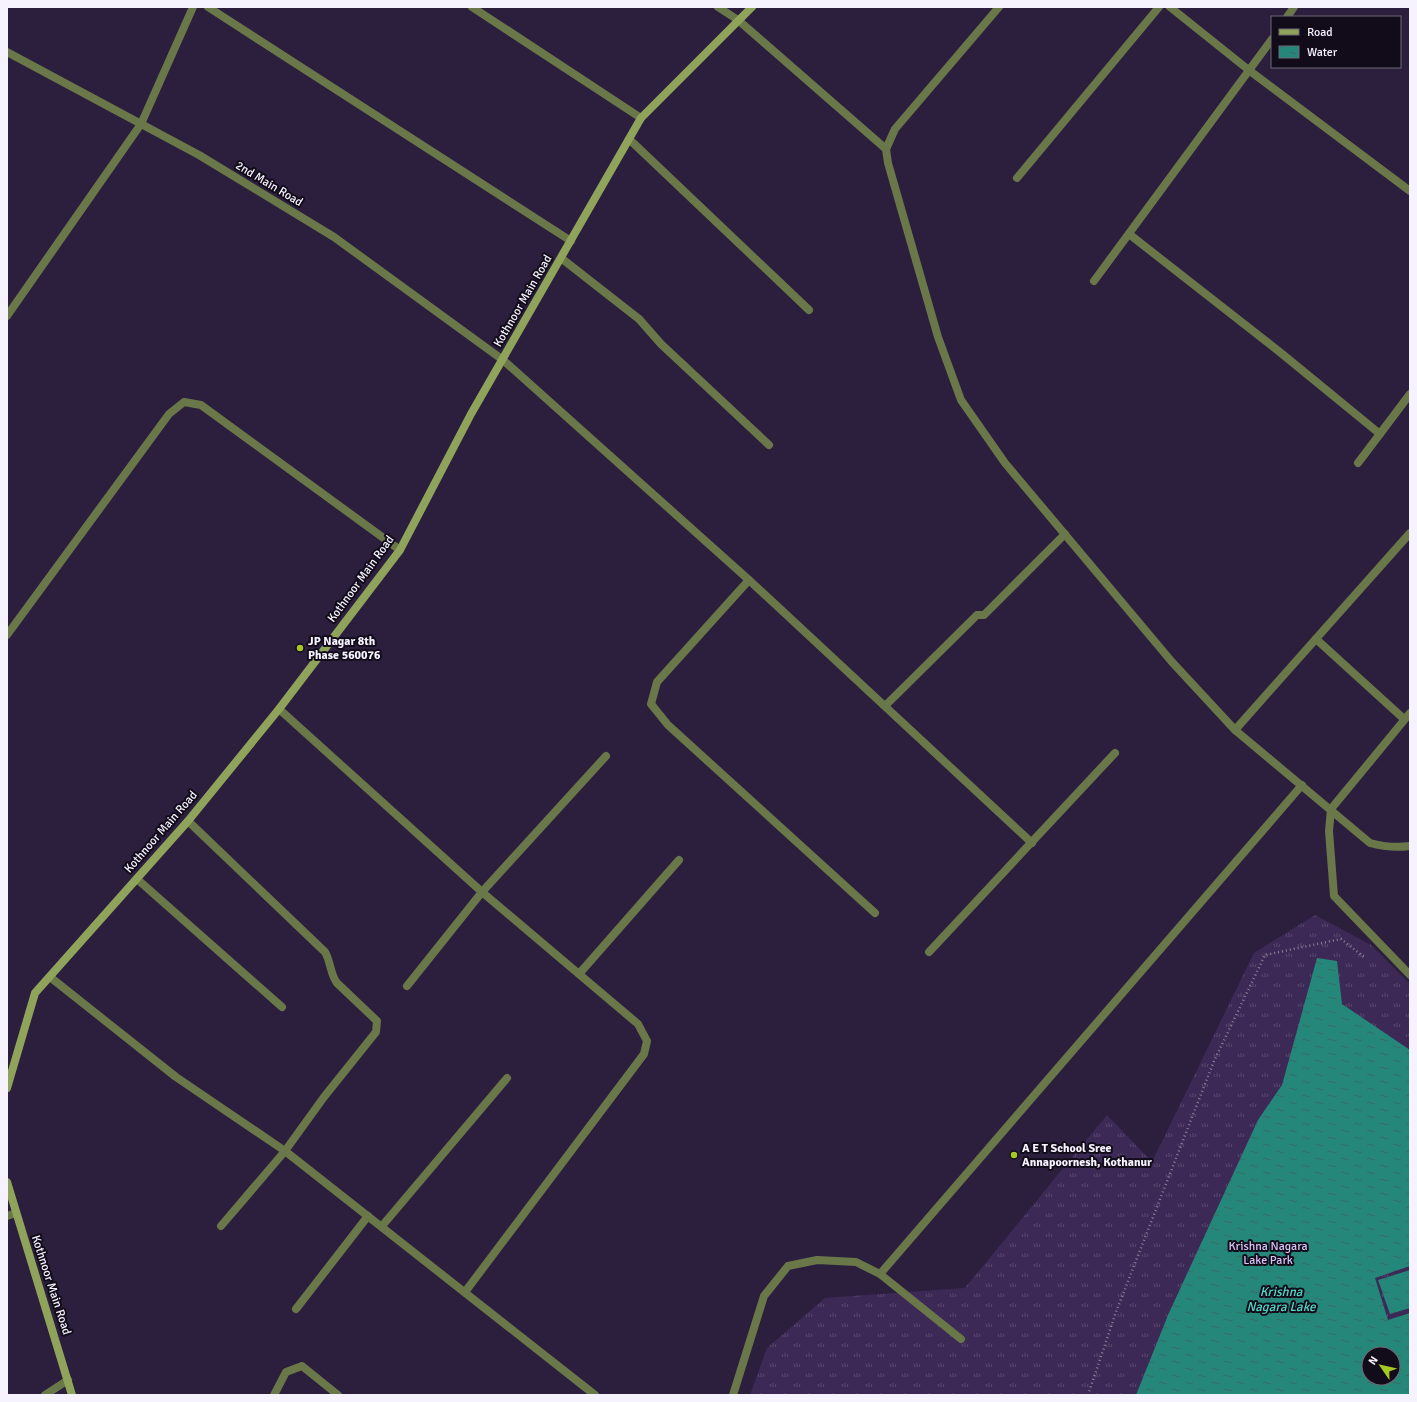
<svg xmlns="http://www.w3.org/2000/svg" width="1417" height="1402" viewBox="0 0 1417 1402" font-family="Signika,sans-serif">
	<defs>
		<pattern id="grass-tufts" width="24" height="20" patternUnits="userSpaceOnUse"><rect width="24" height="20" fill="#3c2955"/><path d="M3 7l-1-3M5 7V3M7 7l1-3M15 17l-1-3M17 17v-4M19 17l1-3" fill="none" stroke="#59486e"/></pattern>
		<pattern id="water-ripples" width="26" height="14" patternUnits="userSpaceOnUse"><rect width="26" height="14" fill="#25877a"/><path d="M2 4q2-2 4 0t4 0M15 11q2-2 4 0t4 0" fill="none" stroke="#366b65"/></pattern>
	</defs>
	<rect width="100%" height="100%" fill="#2c1f3e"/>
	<path fill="url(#grass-tufts)" fill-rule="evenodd" d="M1315,915l56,30 39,39v411h-660l17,-47 58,-50 140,-10 142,-173 45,47 102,-209zM1369,1354h24v24h-24z"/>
	<g fill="url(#water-ripples)" fill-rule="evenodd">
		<path d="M1317,958l20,3 5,43 68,46v216l-35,12 13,42 22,-7v82h-274l32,-80 90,-195 24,-35zM1369,1354h24v24h-24z"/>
		<polygon points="1410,1270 1410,1308 1390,1314 1378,1280"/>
	</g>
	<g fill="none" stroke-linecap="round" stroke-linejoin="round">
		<polyline stroke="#8b8299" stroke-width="2.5" stroke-dasharray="1 3" stroke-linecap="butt" points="1088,1395 1116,1312 1214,1061 1265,955 1341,939 1364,957"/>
		<g stroke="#697749" stroke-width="8">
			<polyline points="208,7 571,241"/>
			<polyline points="472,7 641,118"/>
			<polyline points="718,7 738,20 886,149"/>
			<path d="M999,7l-104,122 -9,20 2,14 50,174 23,63 44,63 167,199 63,68 135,113c14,4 25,5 40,3"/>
			<polyline points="1170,7 1250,71 1410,191"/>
			<polyline points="1287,17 1294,7"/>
			<polyline points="7,52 199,155 334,237 503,360 749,580 1032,843"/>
			<polyline points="629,139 809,310"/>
			<polyline points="1017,178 1159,7"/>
			<polyline points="1129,234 1281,353 1380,434"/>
			<polyline points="561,258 639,319 661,344 769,445"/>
			<polyline points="1094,281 1272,39"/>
			<polyline points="7,316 141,124 193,7"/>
			<polyline points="1358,463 1410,394"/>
			<polyline points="749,580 657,682 651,704 668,725 875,913"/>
			<polyline points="7,635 169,414 184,402 201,405 400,550"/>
			<polyline points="1316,639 1404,719"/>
			<polyline points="885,706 977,615 984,615 1065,534"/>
			<polyline points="279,709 482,892 638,1024 647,1041 644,1054 465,1292"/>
			<polyline points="1410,713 1331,809 1329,831 1334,896 1410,975"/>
			<polyline points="1235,730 1410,533"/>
			<path d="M188,821l137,131c6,10 5,22 12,31l40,38 -1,11 -52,65 -39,54 310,244"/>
			<polyline points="137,879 282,1007"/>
			<polyline points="929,952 1115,753"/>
			<polyline points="579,974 679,860"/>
			<polyline points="50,977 176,1077 285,1151 221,1226"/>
			<polyline points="407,986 482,892 606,756"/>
			<polyline points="7,1216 16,1213"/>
			<polyline points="382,1226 507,1078"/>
			<polyline points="880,1274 1302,785"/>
			<polyline points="296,1309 368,1216"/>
			<polyline points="45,1395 68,1380"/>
			<polyline points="274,1395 286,1372 302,1366 338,1395"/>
			<polyline points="733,1395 764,1296 788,1266 817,1260 856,1262 880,1274 961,1339"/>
		</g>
		<g stroke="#8fa45a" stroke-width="8">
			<polyline points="7,1088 35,993 188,821 279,709 400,550 471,414 641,118 752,7"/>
			<polyline points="7,1182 72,1395"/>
		</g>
	</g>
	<g fill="#a5c823" stroke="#120c1a" stroke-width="1.5">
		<circle cx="300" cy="648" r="4"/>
		<circle cx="1014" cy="1155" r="4"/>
	</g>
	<g text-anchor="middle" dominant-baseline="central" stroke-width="4" stroke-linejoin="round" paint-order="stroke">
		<g font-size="12" fill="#f6f2fe" stroke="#120c1a">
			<text transform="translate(269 184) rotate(31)">2nd Main Road</text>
			<text transform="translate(523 301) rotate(-60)">Kothnoor Main Road</text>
			<text transform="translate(361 579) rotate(-54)">Kothnoor Main Road</text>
			<text transform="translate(161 832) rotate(-49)">Kothnoor Main Road</text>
			<text transform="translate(51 1285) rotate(72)">Kothnoor Main Road</text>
		</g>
		<g font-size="12" font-weight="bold" fill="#f6f2fe" stroke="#120c1a" text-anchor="start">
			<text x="308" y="641">JP Nagar 8th<tspan x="308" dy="14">Phase 560076</tspan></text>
			<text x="1022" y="1148">A E T School Sree<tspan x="1022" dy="14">Annapoornesh, Kothanur</tspan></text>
		</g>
		<g font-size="12" fill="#d8c5f7" stroke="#120c1a">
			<text x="1268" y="1246">Krishna Nagara<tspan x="1268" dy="14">Lake Park</tspan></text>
		</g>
		<g font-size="13" font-style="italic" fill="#51d9c5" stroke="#120c1a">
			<text x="1281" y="1292">Krishna<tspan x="1281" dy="15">Nagara Lake</tspan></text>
		</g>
	</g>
	<rect width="1417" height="1402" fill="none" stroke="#f6f2fe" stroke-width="16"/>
	<rect x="1271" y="16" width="130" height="52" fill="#120c1a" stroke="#6d6875"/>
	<rect x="1279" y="29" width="20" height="6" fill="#8fa45a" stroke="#6d6875"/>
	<text x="1307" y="36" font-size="12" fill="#f6f2fe">Road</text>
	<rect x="1279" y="46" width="20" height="12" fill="url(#water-ripples)" stroke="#6d6875"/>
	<text x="1307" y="56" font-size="12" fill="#f6f2fe">Water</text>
	<g transform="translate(1381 1366) rotate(304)"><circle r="19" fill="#120c1a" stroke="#6d6875"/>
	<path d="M0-3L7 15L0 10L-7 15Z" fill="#a5c823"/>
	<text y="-6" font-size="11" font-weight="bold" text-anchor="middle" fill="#f6f2fe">N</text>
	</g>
</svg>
